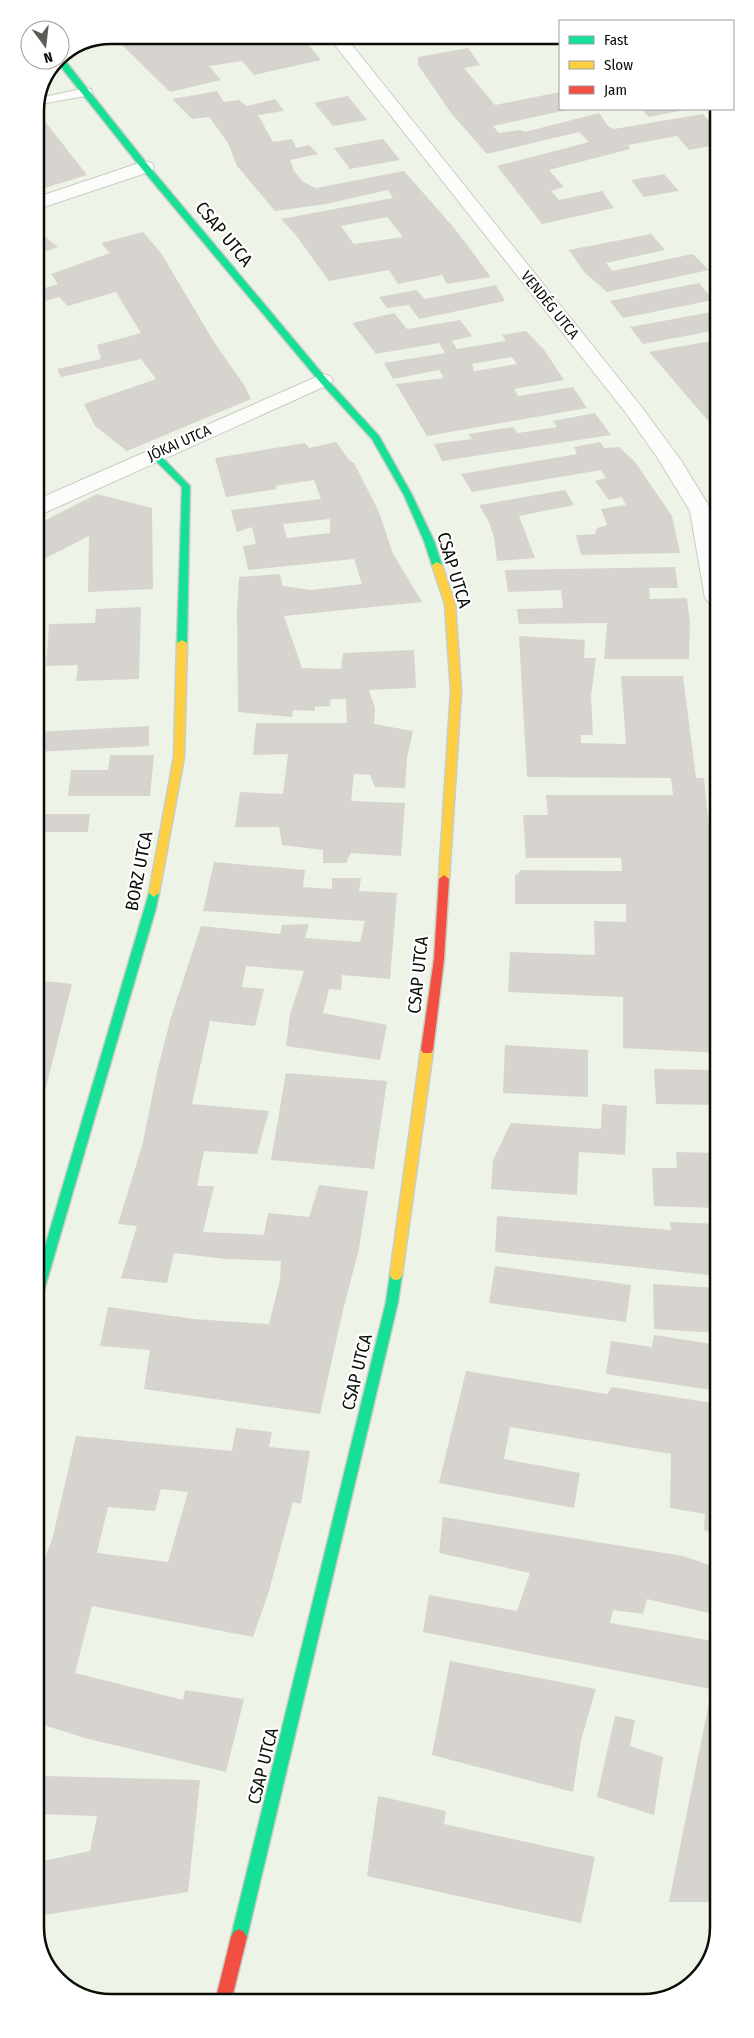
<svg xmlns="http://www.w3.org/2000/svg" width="754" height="2038" viewBox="0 0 754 2038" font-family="'Fira Sans Condensed',sans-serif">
	<rect width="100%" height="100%" fill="#edf3e6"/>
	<g fill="#d7d4d0" fill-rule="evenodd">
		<polygon points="112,35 301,35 321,60 254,75 242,61 209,66 221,80 170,92"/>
		<polygon points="468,48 480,65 464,68 495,105 560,92 560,109 571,109 493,126 499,133 520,130 525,132 599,113 608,126 614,129 703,114 713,125 716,125 716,153 710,146 689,150 677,136 628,145 630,149 549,170 564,187 551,191 559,200 602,191 614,208 542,224 497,166 589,142 579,132 487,154 451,113 418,65 418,57"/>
		<path d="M217,91l7,11 15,-2 8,6 28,-7 9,12 -26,4 15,27 19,-3 4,9 13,-3 9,9 -28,6 4,11 9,11 13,6 88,-17 51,58 36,48 -44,7 -5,-9 -44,9 -9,-14 -60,11 -34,-47 -14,-15 112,-21 -5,-8 -62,14 -51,7 -38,-45 -9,-23 -19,-26 -17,2 -20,-20zM387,217l16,20 -49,7 -13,-18z"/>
		<polygon points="348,96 367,120 333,126 314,103"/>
		<polygon points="641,109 684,109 684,110 649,117"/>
		<polygon points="35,110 47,124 87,175 35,191 35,172 37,171 35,163 44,161 39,156 35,157"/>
		<polygon points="383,139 400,160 350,169 334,148"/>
		<polygon points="664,174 679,191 644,197 631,180"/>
		<polygon points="35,229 58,247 35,255"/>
		<polygon points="143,232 161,253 214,342 244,385 251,399 127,451 95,426 84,404 156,379 141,359 61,377 57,369 101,359 97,345 141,333 116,292 68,306 59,297 35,304 35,291 58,284 51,274 110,253 101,243"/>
		<polygon points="651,234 665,250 606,263 612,271 693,254 709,270 607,292 584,272 569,250"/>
		<polygon points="699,283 713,300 623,318 610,301"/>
		<polygon points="496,285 505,301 419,319 409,305 387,308 379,297 416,290 425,299"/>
		<polygon points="717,311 717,330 643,344 630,327"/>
		<path d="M394,313l13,16 53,-9 12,16 -20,5 5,8 49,-8 -4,-6 24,-4 19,20 19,29 -50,9 4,7 55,-9 14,21 -160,28 -31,-52 48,-6 -5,-8 -46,9 -9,-16 61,-10 -6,-10 -63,11 -24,-31zM512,357l5,7 -43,7 -2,-7z"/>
		<polygon points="717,340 717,431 649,352"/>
		<polygon points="595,413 611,435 442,461 434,444 472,439 468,434 513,427 518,433 557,427 553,421"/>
		<path d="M336,442l13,18 5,3 25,49 14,42 29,48 -138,14 18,52 39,1 2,-16 71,-3 2,38 -47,2 6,18 -1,16 39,7 -6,27 -2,30 -30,-1 -5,-12 -16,-1 -3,27 54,2 -4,53 -50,-3 -5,10h-23v-13l-41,-5 -3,-18h-44l5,-35 43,2 5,-40 -35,1 3,-32h91l-1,-24h-15l-1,7 -15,1v4l-22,-1 -1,7 -54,-5 -1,-101 2,-34 41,-3 3,12 28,4 51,-6 -8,-25 -106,11 -5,-24 13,-2 -4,-17 -15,5 -6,-22 90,-11 -7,-19 -39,6 2,3 -51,8 -11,-39 90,-15 4,5zM330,519v14l-43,5 -4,-14z"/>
		<polygon points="600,442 604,448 619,447 635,462 672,516 680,553 581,555 576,535 595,534 597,528 607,525 601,509 626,505 622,497 609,500 595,481 606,478 601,470 472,492 461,474 577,454 574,447"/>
		<polygon points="565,490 574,505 519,516 535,558 497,561 494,537 489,522 479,505"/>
		<polygon points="97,494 152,508 153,589 88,592 89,536 36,563 36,525"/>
		<polygon points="675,567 678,588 649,588 650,599 687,598 690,622 689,659 604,659 607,623 519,624 517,609 563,608 561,590 508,592 505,570"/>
		<polygon points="141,607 139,679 76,681 78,665 46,666 49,624 95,623 96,609"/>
		<polygon points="519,636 585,640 584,658 596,658 591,696 593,735 581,735 581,743 626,744 621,676 683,676 696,778 704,778 717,907 718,1053 623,1048 623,997 508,992 510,952 595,955 594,921 626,922 626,904 515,904 515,876 521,870 622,871 621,858 526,858 523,815 548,815 546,795 673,795 671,778 527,777"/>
		<polygon points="149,726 149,746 36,752 36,732"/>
		<polygon points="110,755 154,755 150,796 68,796 71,770 108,770"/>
		<polygon points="36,814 90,814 88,832 36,832"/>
		<polygon points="214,862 305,870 303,887 332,889 332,878 361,878 359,891 397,893 390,979 342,975 341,990 329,989 323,1013 387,1025 380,1060 286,1046 290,1014 304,971 246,966 242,987 264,989 255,1026 210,1021 192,1104 269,1111 257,1154 204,1151 197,1186 214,1186 203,1232 264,1235 268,1213 309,1217 319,1185 368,1191 359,1249 343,1310 320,1414 144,1389 150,1350 100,1346 108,1307 194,1319 269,1324 280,1280 281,1261 226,1259 174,1253 167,1283 121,1278 137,1226 118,1224 142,1146 158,1068 171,1017 201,926 280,934 282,925 309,924 305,938 360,942 365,921 203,911"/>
		<polygon points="36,980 72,984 42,1103 37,1103"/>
		<polygon points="505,1045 588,1050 588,1097 503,1093"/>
		<polygon points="654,1069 718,1070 718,1105 656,1104"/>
		<polygon points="286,1073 387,1081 374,1169 271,1160"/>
		<polygon points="602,1104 627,1106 625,1155 579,1152 577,1195 491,1189 493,1160 511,1123 601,1129"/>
		<polygon points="676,1152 718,1153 718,1208 654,1206 652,1168 677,1168"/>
		<polygon points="497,1216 671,1230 670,1222 718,1224 718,1276 495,1252"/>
		<polygon points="495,1266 631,1285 626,1322 489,1303"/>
		<polygon points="653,1284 718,1288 718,1333 654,1329"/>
		<polygon points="654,1335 718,1345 718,1391 606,1374 611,1341 652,1347"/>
		<polygon points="466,1371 607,1394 612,1387 718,1404 718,1534 704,1530 705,1514 670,1508 671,1454 510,1427 504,1459 580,1473 574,1508 439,1483"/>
		<path d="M236,1428l36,4 -3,15 41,4 -9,53 -8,-2 -24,89 -16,46 -161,-31 -17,67 108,27 2,-10 59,9 -18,73 -141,-34 -48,-15v-147l15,-36 24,-104 156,15zM161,1489l27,3 -20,70 -71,-9 11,-46 47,4z"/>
		<polygon points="443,1517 683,1556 718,1568 713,1614 647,1599 643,1614 613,1610 610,1623 719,1642 719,1663 710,1689 423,1632 429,1595 517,1611 530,1573 439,1553"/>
		<polygon points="450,1661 596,1689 581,1740 573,1792 432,1755"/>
		<polygon points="713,1683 719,1685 719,1902 669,1902"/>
		<polygon points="615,1716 635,1720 630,1746 663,1757 654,1815 597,1797"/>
		<polygon points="45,1776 200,1780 188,1892 38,1916 38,1862 90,1851 97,1816 37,1814"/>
		<polygon points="378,1796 446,1811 444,1824 595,1857 581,1923 367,1876"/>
	</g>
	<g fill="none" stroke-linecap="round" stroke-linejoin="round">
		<defs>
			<polygon id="lane" points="86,88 91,89 92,92 91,95 35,105 39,98"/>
			<g id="street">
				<polygon points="327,35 344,35 640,405 680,459 712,511 717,537 717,605 709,603 705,598 690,511 659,460 626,413"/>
				<polygon points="145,161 152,163 154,167 152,171 35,210 35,198"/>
				<polygon points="323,374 330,376 333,380 330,384 44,513 36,515 36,500"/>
			</g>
			<g id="fast">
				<polygon points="60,58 63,58 148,165 326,378 379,436 412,495 434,541 442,565 440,567 437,568 432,565 424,541 404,495 372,439 320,382 142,169 57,62 56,60 60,60"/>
				<polygon points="154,451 157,452 190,486 187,643 182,646 177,643 182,487 151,456 151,452"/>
				<polygon points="154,889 159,893 156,908 43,1294 41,1298 37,1299 37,1274 149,893"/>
				<polygon points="396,1270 400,1271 402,1275 398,1302 247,1937 244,1942 239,1945 234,1942 231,1937 386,1302 390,1275 392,1271"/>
			</g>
			<g id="slow">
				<polygon points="437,562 442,565 455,604 461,691 449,879 444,883 439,879 451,691 445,604 432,565"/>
				<polygon points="182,640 187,643 184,757 159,893 154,897 149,893 174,757 177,643"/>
				<polygon points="427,1046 431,1047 433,1050 402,1275 400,1279 396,1280 392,1279 390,1275 421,1050 423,1047"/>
			</g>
			<g id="jam">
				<polygon points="444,875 449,879 444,959 433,1050 431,1053 423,1053 421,1050 434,959 439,879"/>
				<polygon points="239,1929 244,1932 247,1937 231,2002 215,2002 231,1937 234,1932"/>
			</g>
		</defs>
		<use href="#lane" stroke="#c8cdc2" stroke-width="2"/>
		<use href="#street" stroke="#c8cdc2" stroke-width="2"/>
		<use href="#fast" stroke="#c8cdc2" stroke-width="3"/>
		<use href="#slow" stroke="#c8cdc2" stroke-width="3"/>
		<use href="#jam" stroke="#c8cdc2" stroke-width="3"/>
		<use href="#lane" fill="#fcfdfb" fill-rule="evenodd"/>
		<use href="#street" fill="#fcfdfb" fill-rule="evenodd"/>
		<use href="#fast" fill="#16e098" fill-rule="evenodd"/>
		<use href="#slow" fill="#ffcf43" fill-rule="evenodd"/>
		<use href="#jam" fill="#f24e42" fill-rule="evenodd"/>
	</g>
	<g text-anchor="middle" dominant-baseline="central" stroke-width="4.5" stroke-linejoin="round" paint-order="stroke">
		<g font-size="15" fill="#0b0e07" stroke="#fff">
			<text transform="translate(550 305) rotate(51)">VENDÉG UTCA</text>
			<text transform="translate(179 443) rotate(-24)">JÓKAI UTCA</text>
		</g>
		<g font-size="18" fill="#0b0e07" stroke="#fff">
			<text transform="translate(224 234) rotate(50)">CSAP UTCA</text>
			<text transform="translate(454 570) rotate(73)">CSAP UTCA</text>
			<text transform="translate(139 871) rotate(-79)">BORZ UTCA</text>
			<text transform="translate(418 975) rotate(-84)">CSAP UTCA</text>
			<text transform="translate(357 1372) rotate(-76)">CSAP UTCA</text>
			<text transform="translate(263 1766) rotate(-76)">CSAP UTCA</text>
		</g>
	</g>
	<path d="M0 0H754V2038H0ZM111 44H643A67 67 0 0 1 710 111V1927A67 67 0 0 1 643 1994H111A67 67 0 0 1 44 1927V111A67 67 0 0 1 111 44Z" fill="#fff" fill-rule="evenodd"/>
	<path fill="none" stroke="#0b0e07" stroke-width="2.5" d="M111 44H643A67 67 0 0 1 710 111V1927A67 67 0 0 1 643 1994H111A67 67 0 0 1 44 1927V111A67 67 0 0 1 111 44Z"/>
	<rect x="559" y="20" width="175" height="90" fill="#ffffff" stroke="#9d9f9c"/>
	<rect x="569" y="36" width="25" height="8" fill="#16e098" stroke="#9d9f9c"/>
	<text x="604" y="45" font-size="15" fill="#0b0e07">Fast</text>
	<rect x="569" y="61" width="25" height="8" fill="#ffcf43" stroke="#9d9f9c"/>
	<text x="604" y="70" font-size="15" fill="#0b0e07">Slow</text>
	<rect x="569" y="86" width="25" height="8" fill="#f24e42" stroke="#9d9f9c"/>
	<text x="604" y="95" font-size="15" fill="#0b0e07">Jam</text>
	<g transform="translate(45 45) rotate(165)"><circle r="24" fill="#ffffff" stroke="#9d9f9c"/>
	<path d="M0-4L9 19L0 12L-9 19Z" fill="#5a5e55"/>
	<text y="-8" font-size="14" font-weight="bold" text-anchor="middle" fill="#0b0e07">N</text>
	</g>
</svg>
